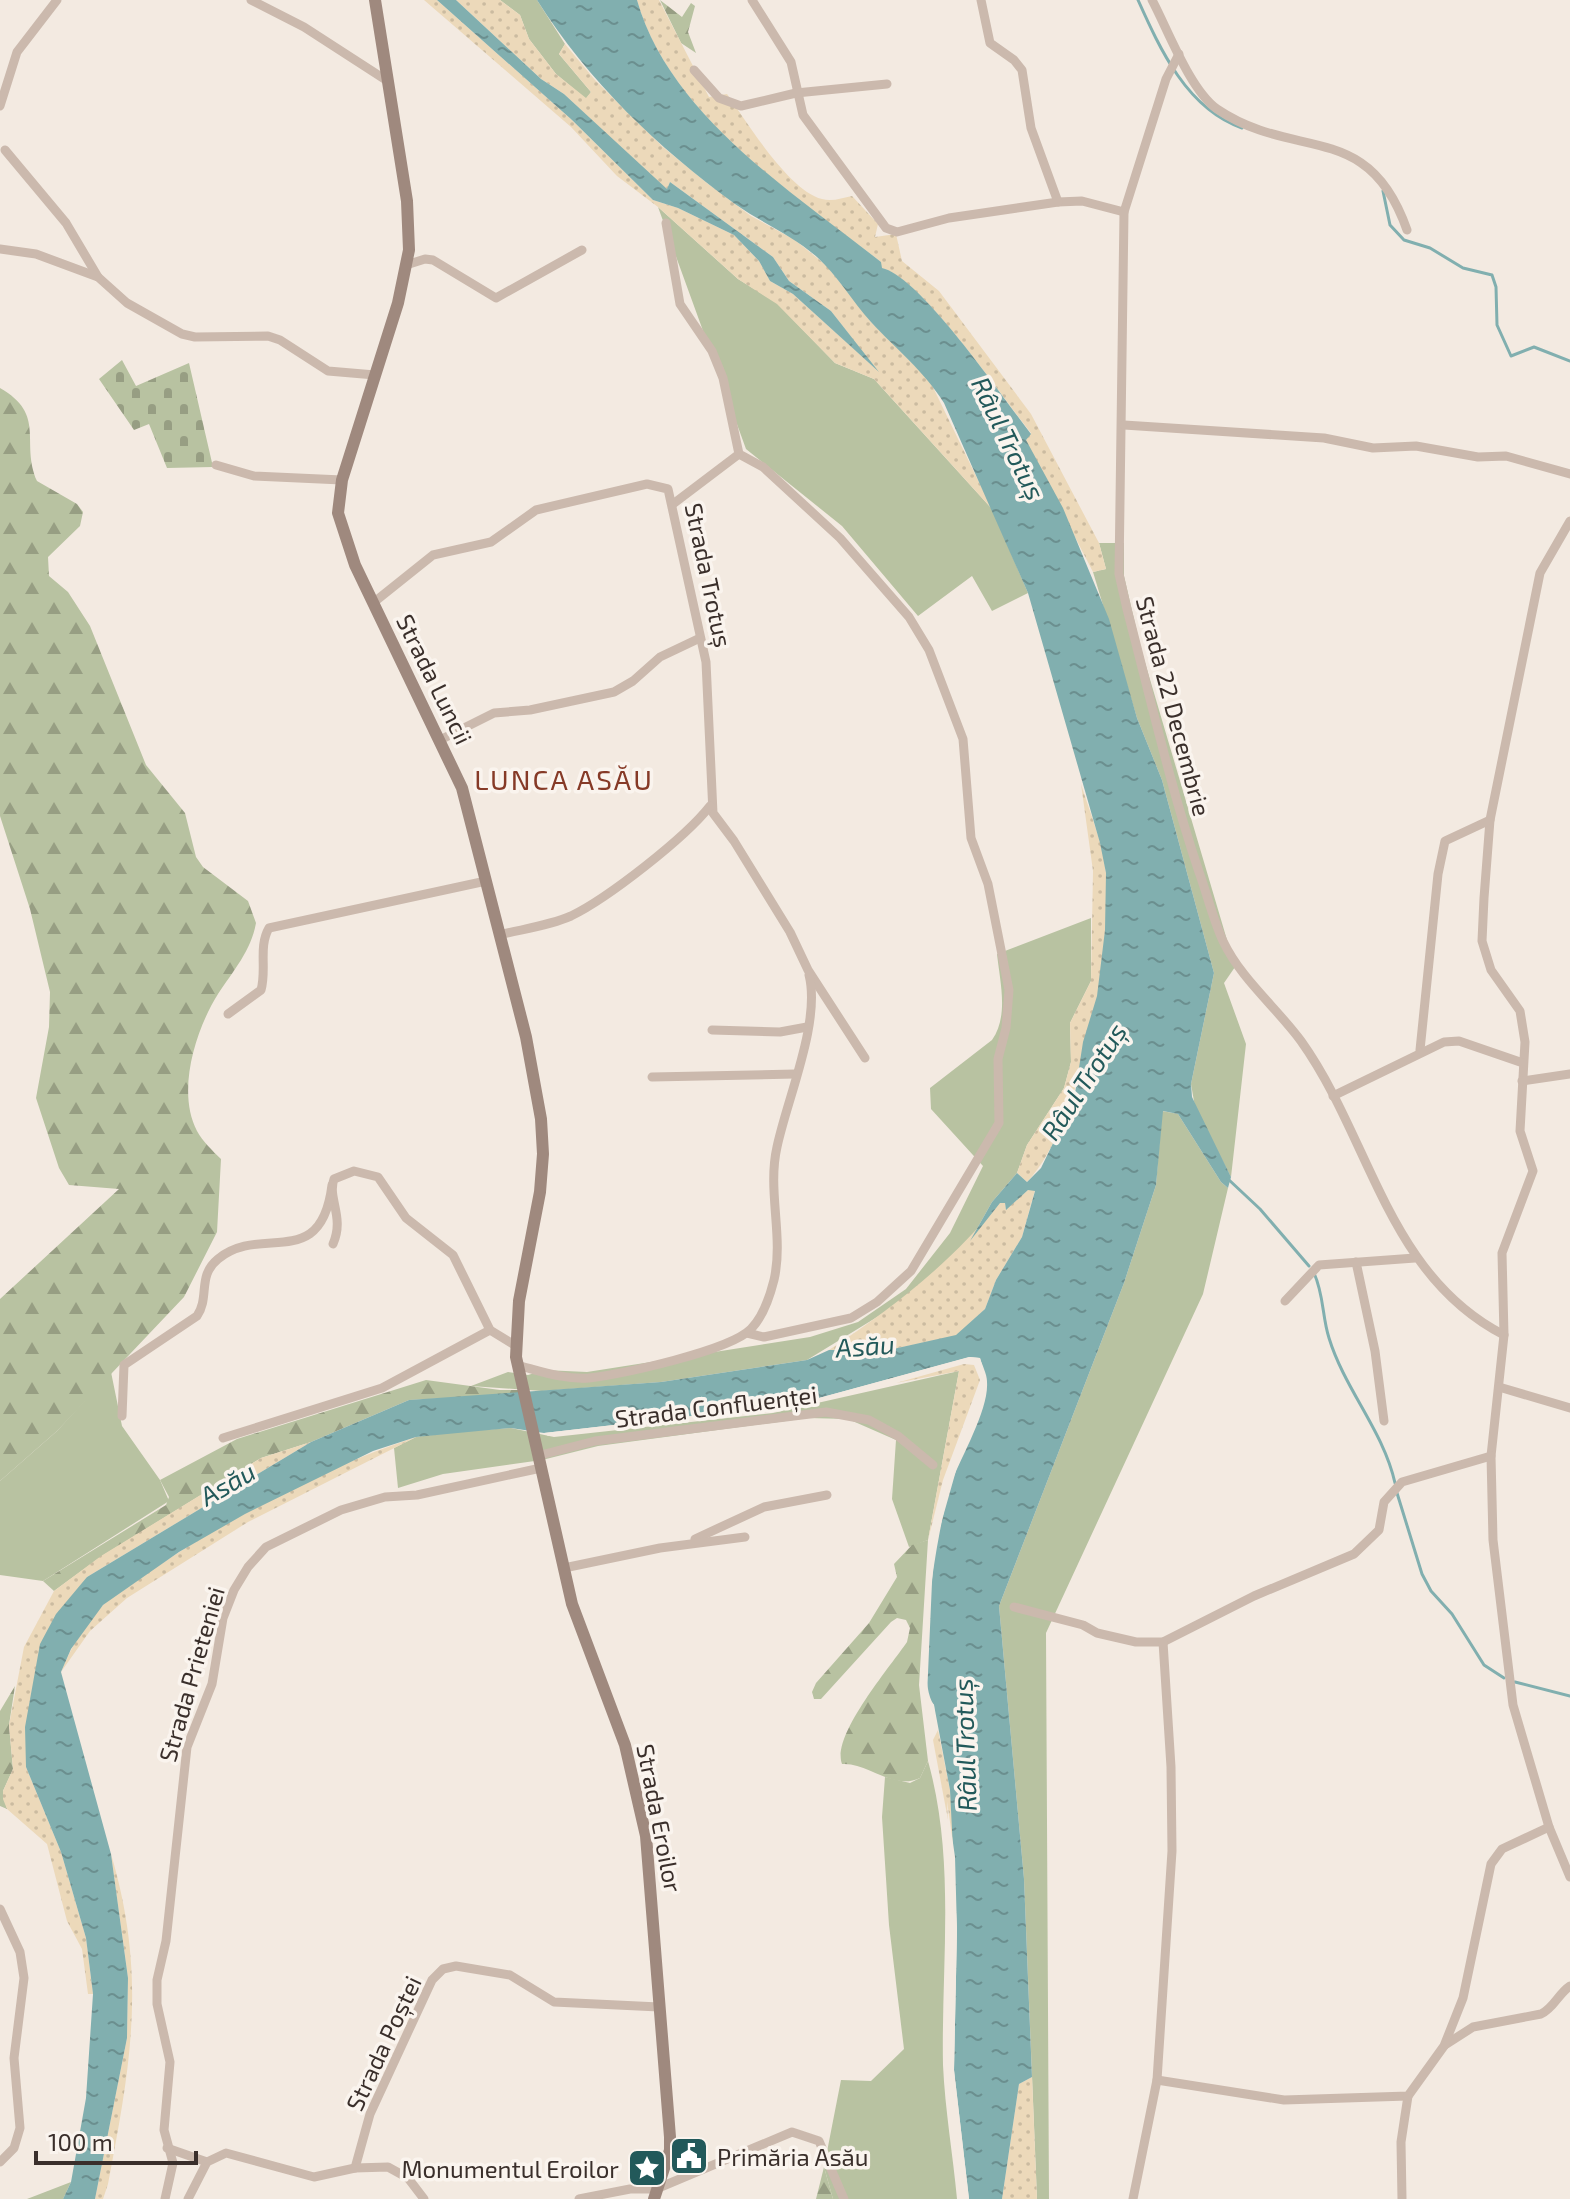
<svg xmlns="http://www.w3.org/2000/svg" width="1570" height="2199" viewBox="0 0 1570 2199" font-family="'Exo 2',sans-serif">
	<defs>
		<pattern id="forest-firs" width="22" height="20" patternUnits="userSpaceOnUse" patternTransform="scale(2)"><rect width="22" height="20" fill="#b8c2a1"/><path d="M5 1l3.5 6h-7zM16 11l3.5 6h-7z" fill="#979e83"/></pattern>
		<pattern id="sand-dots" width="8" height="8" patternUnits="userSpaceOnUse" patternTransform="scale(2)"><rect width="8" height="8" fill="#ecd9ba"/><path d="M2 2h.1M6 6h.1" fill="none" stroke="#cbbba0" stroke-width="1.8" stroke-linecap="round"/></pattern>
		<pattern id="cemetery-stones" width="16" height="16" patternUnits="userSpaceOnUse" patternTransform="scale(2)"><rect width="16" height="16" fill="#b8c2a1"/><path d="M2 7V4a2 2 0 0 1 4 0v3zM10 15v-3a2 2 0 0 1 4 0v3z" fill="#979e83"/></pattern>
		<pattern id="water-ripples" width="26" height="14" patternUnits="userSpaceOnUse" patternTransform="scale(2)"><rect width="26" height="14" fill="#81afaf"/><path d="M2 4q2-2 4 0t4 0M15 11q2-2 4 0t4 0" fill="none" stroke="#6b8f8f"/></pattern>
	</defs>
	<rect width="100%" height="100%" fill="#f3eae1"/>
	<g fill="#b8c2a1">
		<polygon points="500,0 537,0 565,44 559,54 591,92 586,99 556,74 529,39 520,15"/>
		<polygon points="658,207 738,279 777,303 835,363 874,379 992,509 1028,593 992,611 972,576 918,616 842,526 746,449"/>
		<polygon points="1099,543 1124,543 1124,576 1141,649 1235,967 1224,983 1246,1044 1231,1177 1195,1107 1191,1084 1214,973 1162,780 1137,718 1093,572 1106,569"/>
		<path d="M1091,918v63l-21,42 1,39 -7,26 -37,57 -10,28 -25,29 -22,39 -70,62 -93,57 -146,22 -119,9 -71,-5 37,-14 20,3 16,-5 43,2 223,-35 48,-15 48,-33 44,-56 33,-67 -52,-57 -1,-21 62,-48c17,-24 8,-58 5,-86z"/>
		<polygon points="1162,1111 1178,1114 1221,1182 1228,1188 1203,1294 1046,1633 1049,2199 1037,2199 1024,1879 999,1606 1124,1283 1156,1185"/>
		<polygon points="959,1371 928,1540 909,1547 892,1499 896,1440 848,1419 808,1418 598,1446 542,1460 443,1474 398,1488 394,1448 416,1437 453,1432 511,1428 554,1437 773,1413"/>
		<polygon points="111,1372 122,1426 160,1480 169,1501 43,1581 0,1575 0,1481 57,1431"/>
		<path d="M928,1761c28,100 13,202 15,304 2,45 10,90 14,134h-124l-9,-32 17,-87 30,1 33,-32 -15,-124 -7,-108 3,-40 25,6 10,-5z"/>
		<polygon points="71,2182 63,2199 27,2199"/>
	</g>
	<g fill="url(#forest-firs)">
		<polygon points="660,0 682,17 691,3 695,6 688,32 696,53 681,43"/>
		<path d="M0,388c47,27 20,54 37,93l40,23 6,8 -3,14 -32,31 1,19 19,16 22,34 56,139 39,48 11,44 7,10 45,34 8,22c-5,28 -23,48 -38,71 -22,35 -42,97 -21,137 6,11 15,19 24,28l-4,73 -33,65 -127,134 -57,50v-182l119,-110 -50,-4 -10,-17 -23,-70 13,-71 1,-35 -20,-83 -30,-93z"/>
		<polygon points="426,1380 500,1390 530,1390 512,1395 409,1400 311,1442 261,1458 102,1556 54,1591 43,1581 166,1505 169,1497 160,1480 237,1439"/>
		<path d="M928,1540l-9,145 9,76 -8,17c-27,13 -52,-16 -78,-14 -11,-28 48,-97 65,-122l3,-14 -4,-8 -9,-2 -6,4 -70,77h-7l-2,-7 4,-9 53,-60 28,-46 -3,-13 18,-19z"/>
		<polygon points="15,1686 9,1725 13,1769 3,1791 7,1809 0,1806 0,1711"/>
		<polygon points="824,2167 833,2199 816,2199"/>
	</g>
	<g fill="url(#sand-dots)">
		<polygon points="424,0 437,0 572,120 653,200 678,208 734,235 759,261 770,281 793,294 875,368 831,311 789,281 773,257 670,182 667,190 564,94 541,79 456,0 500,0 520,15 529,39 556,74 586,98 591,92 559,54 565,44 595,80 663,147 707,183 751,216 795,240 827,266 872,323 930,381 992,509 874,379 835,363 777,304 738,279 658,207 617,176 571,127"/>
		<path d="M637,0h22l50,97 18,-3c20,28 61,96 95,105 10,3 20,-1 30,-3l26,28 -3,13 21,-3 6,27 37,30 92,123 68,129 7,26 -13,3 -68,-132 6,-7c-29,-36 -111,-157 -150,-165v-6c-89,-69 -213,-149 -244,-262z"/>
		<path d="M1081,784c9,29 22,59 25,89 8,76 -26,255 -79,309l-10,-9 10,-28 37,-57 7,-26 -1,-39 21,-42 2,-110z"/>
		<path d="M1028,1190h7l-13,47 -26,43 -11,29 -29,27 -63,13 -64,1c65,-43 122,-87 171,-148l5,1 1,6z"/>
		<polygon points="964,1364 974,1365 980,1380 943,1480 928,1540 959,1371 896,1383"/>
		<path d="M416,1437l-168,85 -121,76 -37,33 -29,41c10,-24 23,-49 42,-67 16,-15 37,-27 55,-39 79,-53 168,-99 258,-129z"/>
		<polygon points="311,1442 87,1577 26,1767 61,1852 86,1938 93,1994 88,1994 82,1949 67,1921 47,1844 7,1809 3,1799 3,1791 13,1769 9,1725 24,1647 54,1591 101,1556 261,1458"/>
		<polygon points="938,1730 950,1790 955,1857 933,1740"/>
		<path d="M111,1854c36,122 20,209 -3,330l-5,15h-8l32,-161 1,-60z"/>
		<polygon points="1032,2077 1037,2199 1002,2199 1019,2084"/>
	</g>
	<polygon fill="url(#cemetery-stones)" points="122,360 136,386 189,363 213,467 167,468 149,424 134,430 99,379"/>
	<g fill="url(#water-ripples)">
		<polygon points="437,0 456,0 541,79 564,94 667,189 670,182 773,257 789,281 831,311 879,372 793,294 770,281 759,261 734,235 678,208 653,200 572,120"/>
		<path d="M537,0h100c32,114 155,192 244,262l1,6c38,8 121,130 149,166l-5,6 37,68 46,111 28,99 25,62 52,193 -23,111 1,13 39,80 -3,11 -7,-6 -43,-68 -15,-3 -7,74 -32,98 -125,323 25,273 8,198 -13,7 -17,115h-33l-15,-129 3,-140 -7,-140 -16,-85c-22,-29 5,-187 18,-224 10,-26 37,-72 35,-99 0,-8 -5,-17 -7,-24l-11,-1 -172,47 -253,29 -33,-5 -95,9 -43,14 -128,63 -66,38 -76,53 -32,44 -10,23 50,182 17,124 -1,60 -32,161h-32l8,-17 15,-84 7,-104 -7,-56 -25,-86 -35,-85 -1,-40 15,-83 16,-30 31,-37 224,-135 98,-42 252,-18 146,-22 22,-10 64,-1 63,-14 29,-26 11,-29 26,-43 13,-46 -7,-1 -22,20 -1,-7h-5l-30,38 22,-39 25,-29 10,9 14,-14 33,-68 9,-58 14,-46 8,-66 1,-57 -6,-30 -72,-250 -84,-190c-20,-32 -47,-53 -73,-81 -19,-21 -33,-46 -54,-65 -25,-22 -55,-34 -82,-53 -78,-57 -146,-122 -198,-204z"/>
	</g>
	<g fill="#f3eae1">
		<polygon points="970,1357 980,1358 987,1383 968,1433 983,1383 978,1362 970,1361 774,1412 548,1436 544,1433 797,1404"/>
		<polygon points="963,1446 935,1545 932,1582 927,1696 934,1705 936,1735 930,1707 923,1697 923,1639 931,1545 948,1481"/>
		<polygon points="947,1801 955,1857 957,1930 954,2070 969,2199 965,2199 950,2071 953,1930"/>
	</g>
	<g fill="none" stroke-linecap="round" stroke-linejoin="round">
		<g stroke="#81afaf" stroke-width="3">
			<path d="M1138,0c22,49 49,109 104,128"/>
			<polyline points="1383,191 1390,225 1404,240 1430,248 1463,268 1492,275 1496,287 1497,325 1511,356 1534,347 1570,361"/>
			<polyline points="1228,1179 1260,1209 1309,1266"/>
			<path d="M1314,1273c10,22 8,43 15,65 16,52 54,92 66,145"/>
			<polyline points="1397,1493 1422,1574 1431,1591 1452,1614 1484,1665 1504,1678"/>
			<polyline points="1515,1682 1570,1696"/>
		</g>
		<g stroke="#cbb9ad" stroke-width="9">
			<polyline points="251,0 304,27 389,82"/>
			<polyline points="752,0 791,62 803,115 886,228 897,232 949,218 1058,202 1082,201 1124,212"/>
			<polyline points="981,0 990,43 1014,60 1022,70 1031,128 1058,202"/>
			<path d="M1152,0c16,30 38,90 65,109 78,53 151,9 190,121"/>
			<path d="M1179,54l-13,25 -42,133 -5,362 8,35c23,87 43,177 72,263 8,22 14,47 24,69 18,38 53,66 78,100 70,98 86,234 203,294"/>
			<polyline points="694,70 719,98 741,106 796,93 887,84"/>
			<polyline points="0,106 17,52 57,0"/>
			<polyline points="5,150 66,223 98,277"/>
			<polyline points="666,223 680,304 712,351 723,378 739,454 763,467 840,538 909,617 929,650 963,739 971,838 988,884 1009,990 1006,1028 998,1059 999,1123 911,1271 877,1302 851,1318 764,1337 747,1333"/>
			<polyline points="0,249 36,254 98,277 127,303 182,334 195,337 268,336 280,340 328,371 375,375"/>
			<polyline points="406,265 425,259 433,260 496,298 582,250"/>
			<polyline points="1124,425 1324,438 1373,448 1416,446 1478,457 1506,456 1570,474"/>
			<polyline points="216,465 254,476 342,480"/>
			<polyline points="673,504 739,454"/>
			<polyline points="1570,521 1540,573 1490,820 1484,898 1482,941 1491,970 1520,1011 1525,1042 1520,1131 1533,1171 1502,1253 1504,1335 1491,1456 1493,1540 1513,1705 1549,1827 1570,1877"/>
			<polyline points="373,603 433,555 491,542 536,510 647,484 668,489 706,662 713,813 734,841 790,932 808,970 865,1058"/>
			<polyline points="440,740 494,713 530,710 614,692 633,681 660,657 700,638"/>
			<path d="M499,935c24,-6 49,-9 72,-19 37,-18 114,-78 139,-110"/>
			<path d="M228,1014l33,-24c6,-21 -3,-43 8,-62l217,-47"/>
			<polyline points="712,1030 780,1032 807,1027"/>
			<polyline points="1420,1050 1438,874 1445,841 1490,820"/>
			<polyline points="652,1077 795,1074"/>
			<polyline points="1522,1081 1570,1074"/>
			<polyline points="1333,1096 1444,1042 1459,1041 1523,1063"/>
			<path d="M333,1244c12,-27 -6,-46 1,-65l20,-8 24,6 28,41 47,37 37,75 26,16"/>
			<polyline points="1356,1262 1375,1351 1384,1421"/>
			<polyline points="1285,1301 1319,1265 1415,1258"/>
			<path d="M517,1365c23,6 48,15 72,13 33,-4 140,-27 162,-49 12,-12 19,-33 23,-49 10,-43 -7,-89 3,-133 10,-48 44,-125 32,-172"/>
			<polyline points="1499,1387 1570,1408"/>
			<path d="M122,1416l2,-51 73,-49c13,-19 0,-40 21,-57 44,-36 103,14 114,-74"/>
			<polyline points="223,1438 382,1388 490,1330"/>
			<polyline points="537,1456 595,1441 826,1412 869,1420 898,1436 933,1465"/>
			<polyline points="695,1539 764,1507 827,1495"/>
			<polyline points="564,1568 660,1548 745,1537"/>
			<polyline points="1014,1607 1083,1625 1097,1633 1136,1642 1163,1642 1254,1596 1354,1554 1379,1530 1384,1502 1402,1482 1491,1456"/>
			<polyline points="0,1909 20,1952 24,1978 14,2058 20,2128 14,2148 0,2162"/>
			<path d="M1445,2045l28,-18 68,-13c13,-6 17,-20 29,-28"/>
			<polyline points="1157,2080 1172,1851 1171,1767 1163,1642"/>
			<polyline points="167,2148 207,2162"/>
			<polyline points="355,2168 370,2114 432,1980 443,1969 456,1966 510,1975 554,2002 659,2007"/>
			<polyline points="165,2199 173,2163 164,2130 170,2062 157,2004 157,1980 166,1941 187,1747 212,1684 223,1618 234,1590 248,1567 266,1547 341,1510 385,1497 417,1495 541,1468"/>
			<polyline points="188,2199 207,2162 226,2153 314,2177 355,2168 388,2167 408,2178 424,2199"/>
			<polyline points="579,2199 630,2189 656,2189 792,2132 819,2141 844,2199"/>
			<polyline points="1133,2199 1157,2080 1284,2100 1408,2096 1444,2046 1463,1998 1491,1864 1502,1849 1549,1827"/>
			<polyline points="1402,2199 1401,2142 1408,2096"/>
		</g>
		<polyline stroke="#9f897e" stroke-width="12" points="375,0 407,201 409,250 398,303 342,480 338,513 355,565 462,788 526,1037 541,1119 543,1154 540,1192 519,1301 516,1357 572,1604 625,1745 646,1836 670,2137 670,2150 654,2199"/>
	</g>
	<defs>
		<symbol id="civic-square" viewBox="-11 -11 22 22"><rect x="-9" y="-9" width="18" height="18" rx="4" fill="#22595a" stroke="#faf4ee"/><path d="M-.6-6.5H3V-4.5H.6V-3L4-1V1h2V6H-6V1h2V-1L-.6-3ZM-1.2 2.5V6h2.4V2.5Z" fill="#fff"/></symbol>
		<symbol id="sight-square" viewBox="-11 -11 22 22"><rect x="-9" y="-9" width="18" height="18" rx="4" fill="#22595a" stroke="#faf4ee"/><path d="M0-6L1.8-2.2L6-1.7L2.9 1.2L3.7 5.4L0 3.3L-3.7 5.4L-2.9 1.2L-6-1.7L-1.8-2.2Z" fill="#fff"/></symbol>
	</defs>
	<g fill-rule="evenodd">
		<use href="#civic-square" x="667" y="2134" width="44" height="44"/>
		<use href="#sight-square" x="625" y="2146" width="44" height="44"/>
	</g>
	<g text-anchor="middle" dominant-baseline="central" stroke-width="7" stroke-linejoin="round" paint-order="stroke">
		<g font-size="24" fill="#3a2f2b" stroke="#faf4ee">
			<text transform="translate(709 575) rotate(78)">Strada Trotuș</text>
			<text transform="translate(435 679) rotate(64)">Strada Luncii</text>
			<text transform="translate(1174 706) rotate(75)">Strada 22 Decembrie</text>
			<text transform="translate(716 1406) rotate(-7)">Strada Confluenței</text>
			<text transform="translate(191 1674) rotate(-74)">Strada Prieteniei</text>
			<text transform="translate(660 1818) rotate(79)">Strada Eroilor</text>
			<text transform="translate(383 2043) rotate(-65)">Strada Poștei</text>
		</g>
		<g font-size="24" fill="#3a2f2b" stroke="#faf4ee" text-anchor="start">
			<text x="717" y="2156">Primăria Asău</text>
			<text x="619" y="2168" text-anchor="end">Monumentul Eroilor</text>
		</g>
		<g font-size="26" font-style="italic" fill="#22595a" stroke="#faf4ee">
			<text transform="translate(1009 438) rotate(64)">Râul Trotuș</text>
			<text transform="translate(1083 1081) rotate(-57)">Râul Trotuș</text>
			<text transform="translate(865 1345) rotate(-4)">Asău</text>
			<text transform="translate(227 1483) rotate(-30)">Asău</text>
			<text transform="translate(964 1745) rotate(-92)">Râul Trotuș</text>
		</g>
		<g font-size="28" letter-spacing="2" fill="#863a27" stroke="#faf4ee">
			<text x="564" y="779">LUNCA ASĂU</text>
		</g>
	</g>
	<path d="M36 2151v12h160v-12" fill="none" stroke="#3a2f2b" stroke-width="4"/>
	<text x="48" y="2151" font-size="24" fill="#3a2f2b" stroke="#faf4ee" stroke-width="6" paint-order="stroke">100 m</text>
</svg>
